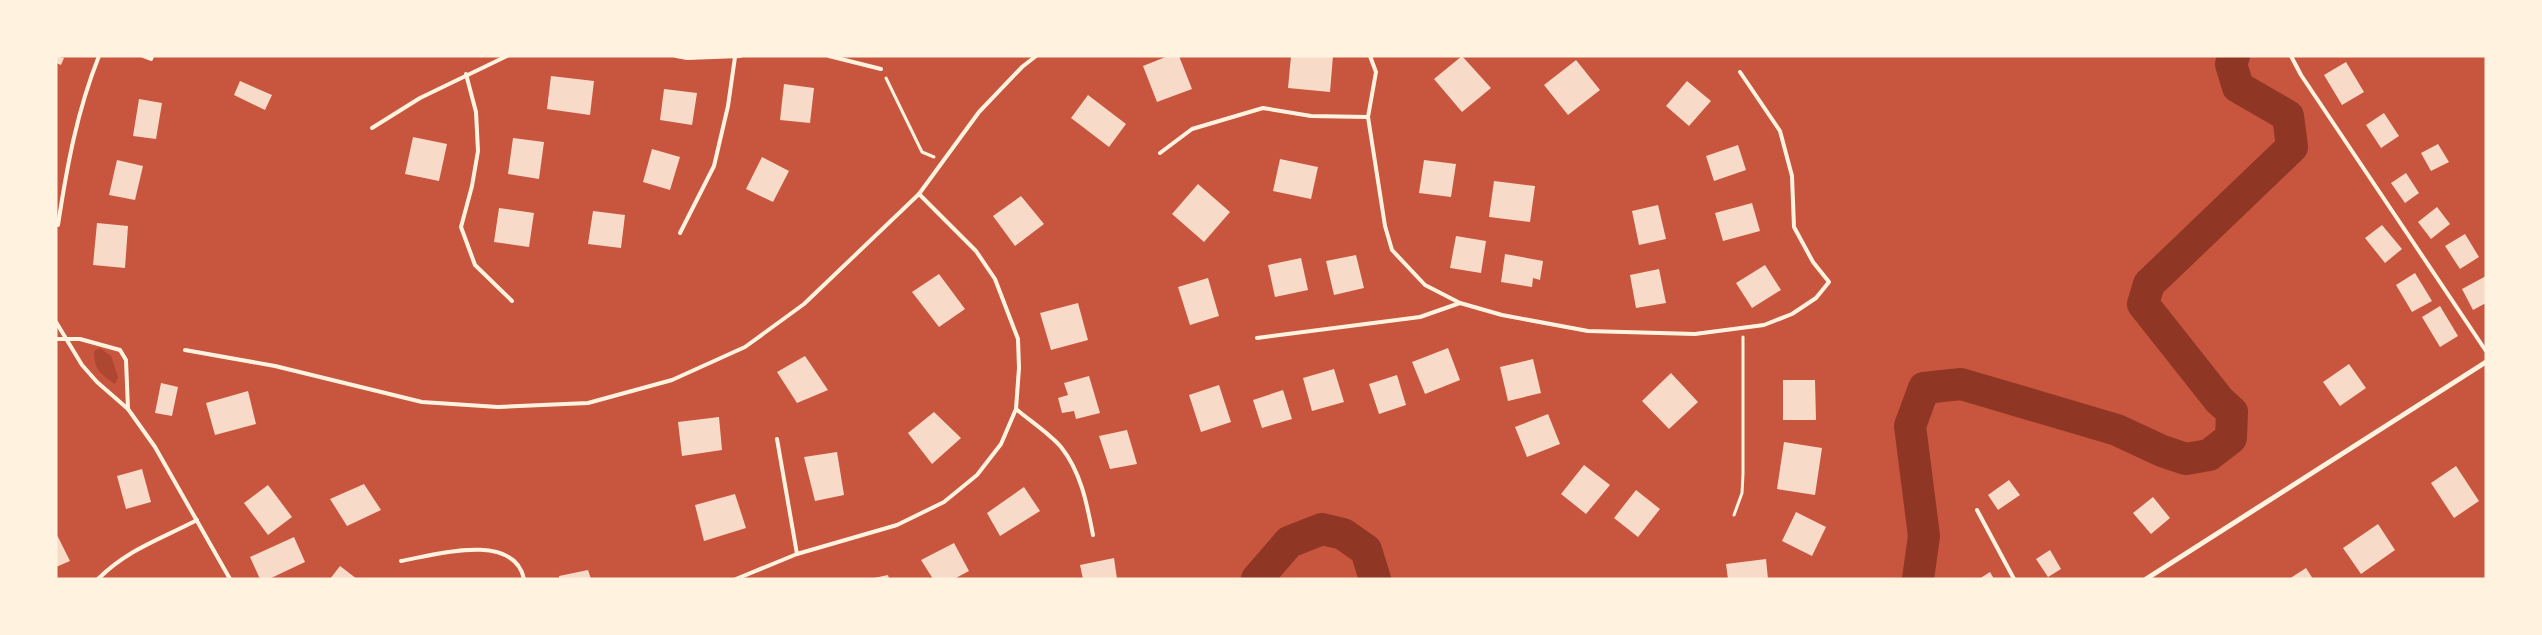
<svg xmlns="http://www.w3.org/2000/svg" width="2542" height="635" viewBox="0 0 2542 635" font-family="Roboto,sans-serif">
	<rect width="100%" height="100%" fill="#c8553d"/>
	<path fill="#ae4732" d="M100,348l11,8 7,21 -3,7c-15,-10 -21,-15 -21,-33z"/>
	<g fill="none" stroke-linecap="round" stroke-linejoin="round">
		<g stroke="#8f3625" stroke-width="32">
			<polyline points="1257,579 1289,542 1322,529 1343,534 1366,550 1375,579"/>
			<polyline points="1918,579 1924,536 1910,426 1924,388 1961,384 2117,430 2162,451 2186,459 2209,455 2231,438 2232,412 2219,400 2143,304 2149,284 2292,147 2288,116 2238,87 2231,64 2234,56"/>
		</g>
	</g>
	<g fill="#f7dbc8">
		<polygon points="56,56 64,58 61,65 56,63"/>
		<polygon points="1168,56 1179,56 1192,89 1157,102 1143,66"/>
		<polygon points="1291,56 1333,56 1330,92 1288,88"/>
		<polygon points="1462,56 1491,88 1462,112 1434,79"/>
		<polygon points="1576,60 1600,90 1568,115 1544,85"/>
		<polygon points="2346,62 2364,92 2342,105 2324,75"/>
		<polygon points="551,76 594,81 590,115 547,109"/>
		<polygon points="240,81 272,95 265,110 234,95"/>
		<polygon points="1687,81 1711,101 1689,126 1666,106"/>
		<polygon points="784,84 814,88 810,123 780,120"/>
		<polygon points="664,89 697,93 692,125 660,120"/>
		<polygon points="1088,95 1126,124 1109,147 1071,118"/>
		<polygon points="139,99 162,103 156,139 133,136"/>
		<polygon points="2384,113 2399,136 2381,148 2366,125"/>
		<polygon points="413,137 447,144 439,181 405,174"/>
		<polygon points="513,138 544,142 539,179 508,174"/>
		<polygon points="2438,144 2449,162 2431,171 2421,153"/>
		<polygon points="1738,145 1746,170 1714,181 1706,156"/>
		<polygon points="652,149 680,157 670,190 643,182"/>
		<polygon points="762,157 789,171 773,202 746,189"/>
		<polygon points="1280,159 1318,167 1311,199 1273,191"/>
		<polygon points="117,160 143,166 135,200 109,195"/>
		<polygon points="1424,160 1456,164 1451,197 1419,193"/>
		<polygon points="2406,173 2419,193 2405,203 2391,183"/>
		<polygon points="1494,181 1535,186 1530,222 1489,217"/>
		<polygon points="1198,184 1230,212 1204,242 1172,214"/>
		<polygon points="1021,196 1044,224 1015,246 993,216"/>
		<polygon points="1752,203 1760,231 1723,241 1715,213"/>
		<polygon points="1658,205 1666,239 1639,245 1632,211"/>
		<polygon points="2437,207 2450,224 2431,239 2418,222"/>
		<polygon points="499,208 534,213 529,247 494,242"/>
		<polygon points="593,211 625,215 621,248 588,244"/>
		<polygon points="97,223 128,226 125,268 93,265"/>
		<polygon points="2382,225 2402,249 2385,263 2365,238"/>
		<polygon points="2465,234 2479,257 2460,269 2445,246"/>
		<polygon points="1456,236 1486,241 1481,273 1450,268"/>
		<polygon points="1505,254 1543,261 1540,280 1533,278 1532,287 1501,282"/>
		<polygon points="1356,255 1364,288 1334,295 1326,261"/>
		<polygon points="1301,258 1308,290 1275,297 1268,265"/>
		<polygon points="1765,265 1781,290 1752,308 1736,283"/>
		<polygon points="1659,269 1666,303 1636,308 1630,275"/>
		<polygon points="2415,273 2432,301 2412,312 2396,285"/>
		<polygon points="939,274 965,309 939,327 912,292"/>
		<polygon points="2486,276 2486,303 2473,310 2462,289"/>
		<polygon points="1208,278 1219,316 1190,325 1178,287"/>
		<polygon points="1078,303 1088,340 1051,350 1040,313"/>
		<polygon points="2440,306 2458,336 2440,347 2422,317"/>
		<polygon points="1448,348 1460,380 1425,394 1412,362"/>
		<polygon points="805,356 828,390 797,403 777,372"/>
		<polygon points="1533,359 1541,393 1508,401 1500,367"/>
		<polygon points="2349,364 2366,388 2340,406 2323,382"/>
		<polygon points="1334,369 1344,402 1312,411 1303,378"/>
		<polygon points="1671,373 1698,402 1669,429 1642,401"/>
		<polygon points="1397,375 1406,405 1379,414 1369,384"/>
		<polygon points="1089,376 1100,413 1076,419 1074,411 1062,413 1058,398 1068,395 1064,383"/>
		<polygon points="1783,380 1815,380 1816,420 1783,420"/>
		<polygon points="161,383 178,387 172,416 155,413"/>
		<polygon points="1219,385 1231,422 1201,432 1189,395"/>
		<polygon points="1283,390 1292,419 1262,428 1253,400"/>
		<polygon points="248,391 256,424 215,435 206,403"/>
		<polygon points="934,412 961,438 932,464 908,433"/>
		<polygon points="1548,414 1560,444 1527,457 1515,427"/>
		<polygon points="719,417 722,450 682,456 678,422"/>
		<polygon points="1127,430 1137,464 1110,469 1099,436"/>
		<polygon points="1784,442 1822,448 1815,495 1777,489"/>
		<polygon points="837,452 844,495 815,501 804,457"/>
		<polygon points="1584,465 1610,485 1586,514 1561,494"/>
		<polygon points="2456,466 2479,501 2454,518 2431,483"/>
		<polygon points="142,469 151,502 126,509 117,476"/>
		<polygon points="2009,480 2020,495 1998,510 1988,495"/>
		<polygon points="364,484 381,510 347,526 330,499"/>
		<polygon points="268,485 292,517 268,535 244,503"/>
		<polygon points="1024,487 1040,511 1000,536 987,513"/>
		<polygon points="1636,490 1660,509 1638,537 1614,518"/>
		<polygon points="735,494 746,528 704,541 695,505"/>
		<polygon points="2153,497 2170,518 2151,534 2133,513"/>
		<polygon points="1796,512 1826,527 1812,556 1782,541"/>
		<polygon points="2378,524 2395,550 2361,574 2343,548"/>
		<polygon points="56,533 70,561 56,567"/>
		<polygon points="294,537 305,562 269,579 260,579 250,557"/>
		<polygon points="954,543 969,571 954,579 933,579 921,560"/>
		<polygon points="2050,550 2061,569 2048,577 2036,559"/>
		<polygon points="1114,558 1117,579 1083,579 1080,565"/>
		<polygon points="1766,559 1768,579 1728,579 1726,564"/>
		<polygon points="340,566 357,579 330,579"/>
		<polygon points="2306,568 2313,579 2289,579"/>
		<polygon points="588,570 591,579 559,579 559,576"/>
		<polygon points="1990,572 1994,579 1979,579"/>
		<polygon points="888,575 889,579 874,579 874,578"/>
	</g>
	<g fill="none" stroke-linecap="round" stroke-linejoin="round">
		<g stroke="#fff3e0" stroke-width="3">
			<polyline points="886,78 922,152 934,157"/>
			<polyline points="1734,515 1742,493 1743,474 1743,337"/>
		</g>
		<g stroke="#fff3e0" stroke-width="4">
			<polyline points="143,56 151,59 152,56"/>
			<polyline points="676,56 687,58 740,56"/>
			<polyline points="829,56 881,69"/>
			<polyline points="1370,56 1376,72 1368,117 1385,226 1392,250 1425,285 1460,303 1502,315 1588,331 1695,334 1764,325 1792,314 1816,298 1829,282 1813,262 1794,227 1792,176 1780,131 1740,72"/>
			<polyline points="2291,56 2301,75 2486,351"/>
			<polyline points="466,74 476,112 478,151 472,186 461,227 475,265 512,301"/>
			<polyline points="372,128 420,98 507,56"/>
			<polyline points="1160,153 1192,129 1263,108 1311,116 1368,117"/>
			<path d="M58,225c9,-59 19,-114 41,-169"/>
			<polyline points="680,233 714,166 728,106 735,57"/>
			<polyline points="56,322 82,365 97,382 128,409 155,447 230,579"/>
			<polyline points="1257,338 1420,317 1460,303"/>
			<polyline points="56,339 80,339 120,350 126,360 128,409"/>
			<polyline points="185,350 275,366 422,402 498,407 588,403 672,380 745,347 804,304 919,194 979,112 1022,67 1036,56"/>
			<path d="M1016,409c14,12 33,24 45,38 20,25 26,57 32,88"/>
			<polyline points="777,439 797,554"/>
			<polyline points="1977,510 2014,579"/>
			<path d="M401,561c33,-6 113,-30 123,18"/>
			<path d="M98,579c30,-30 63,-40 99,-59"/>
			<polyline points="736,579 797,554 897,525 944,502 977,475 1001,444 1016,409 1019,368 1018,339 995,279 976,251 919,194"/>
		</g>
		<polyline stroke="#fff3e0" stroke-width="5" points="2146,579 2486,362"/>
	</g>
	<rect width="2542" height="635" fill="none" stroke="#fff3e0" stroke-width="115"/>
</svg>
